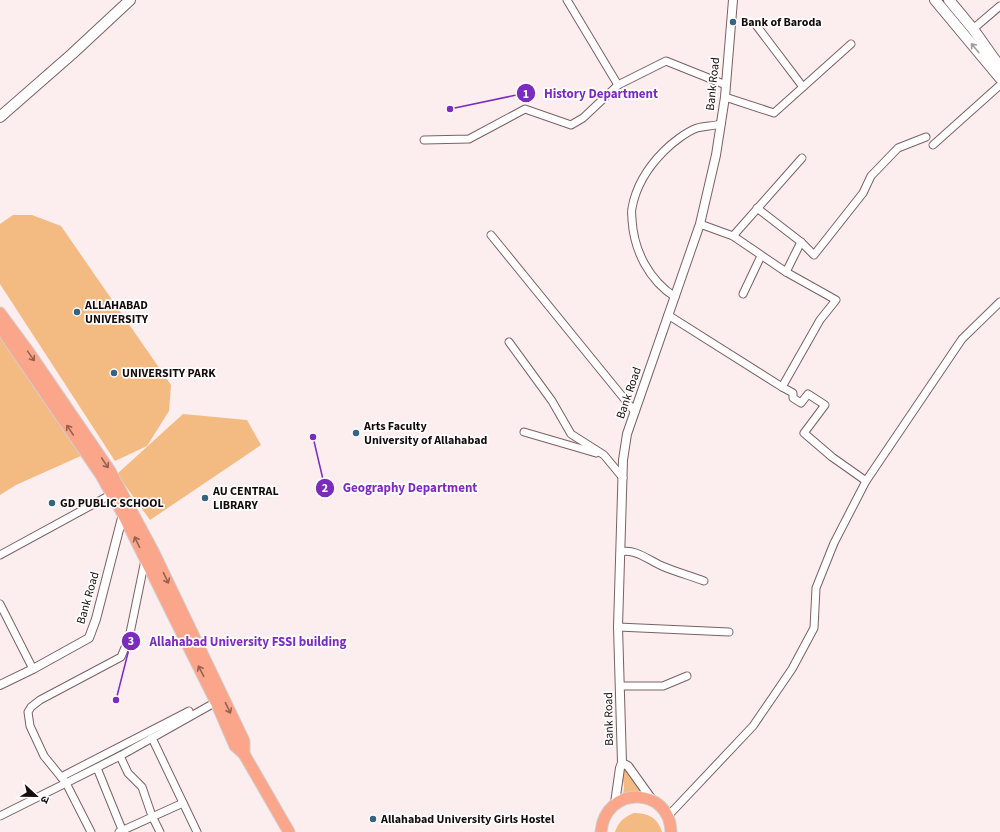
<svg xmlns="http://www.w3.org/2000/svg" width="1000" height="832" viewBox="0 0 1000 832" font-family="'Source Sans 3','Noto Sans Devanagari',sans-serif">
	<rect width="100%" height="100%" fill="#fceeef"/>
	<g fill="#f3ba82">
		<polygon points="13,215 32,215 61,226 171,385 169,411 147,446 115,461 0,284 0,224"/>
		<polygon points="0,330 83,455 16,485 0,495"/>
		<polygon points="183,414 247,420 261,445 150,520 117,474"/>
		<polygon points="625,768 644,795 623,796 624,786 621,769"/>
		<path d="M634,813c14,0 24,5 28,19h-47c3,-10 9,-15 19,-19z"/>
	</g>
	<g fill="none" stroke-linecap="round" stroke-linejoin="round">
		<defs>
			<g id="minor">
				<polyline points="567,0 618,85"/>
				<polyline points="756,25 803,87"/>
				<polyline points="973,29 1000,6"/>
				<polyline points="725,97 774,113 851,44"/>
				<polyline points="424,140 469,139 525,109 571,125 583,118 618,85 666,61 726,85"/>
				<polyline points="933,145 1000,85"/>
				<polyline points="757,208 801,242 814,255 863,193 871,176 898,148 926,137"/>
				<polyline points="491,235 635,412"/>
				<polyline points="733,236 802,158"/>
				<polyline points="786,272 801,242"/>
				<polyline points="743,294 761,256"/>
				<path d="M675,297c-26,-17 -41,-46 -43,-77 0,-4 -1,-8 0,-12 4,-22 17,-42 32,-57 8,-8 22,-19 33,-23 7,-2 16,-2 24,-4"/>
				<polyline points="668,315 782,387 820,320 836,300 786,272 733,236 700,224"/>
				<polyline points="509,342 552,401 571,434 604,455 623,478"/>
				<polyline points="782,387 793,393 793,398 801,403 808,394 825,405 804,433 832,457 866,481"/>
				<polyline points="524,432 596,453"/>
				<path d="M621,552c14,-4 29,9 41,14 14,6 29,10 42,15"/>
				<polyline points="0,555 112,494"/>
				<polyline points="0,604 33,669"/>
				<polyline points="618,627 729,632"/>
				<polyline points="620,686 663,686 687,676"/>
				<polyline points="152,738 197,832"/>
				<polyline points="120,756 128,773 142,787 152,816 160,832"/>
				<polyline points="97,768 123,832"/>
				<polyline points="61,777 189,711"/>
				<polyline points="0,816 120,756 216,702"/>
				<polyline points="668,816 753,726 792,669 814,628 816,588 834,543 866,481 962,339 1000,302"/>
				<polyline points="91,832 66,783 44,756 30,726 28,712 31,707 40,700 121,657 129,638 145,560"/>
				<polyline points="119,832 183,803"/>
			</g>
			<g id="tertiary">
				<polyline points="0,685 33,669 89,638 96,619 123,514 125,513"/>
				<polyline points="622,763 628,766 653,801"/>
				<polyline points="615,803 620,768 622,763 618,627 623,460 627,434 700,224 716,155 725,97 733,0"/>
			</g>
			<g id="secondary">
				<polyline points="935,0 1000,78"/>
				<polyline points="949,0 973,29 1000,67"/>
				<polyline points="0,117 72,54 130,0"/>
			</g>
			<g id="trunk">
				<polyline points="0,313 28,351 110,471 153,551 244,741 244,754"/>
				<polyline points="0,327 101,475 123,514 216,702 235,746 244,754 289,832"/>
				<path d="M601,832c4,-47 69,-46 70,0"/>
			</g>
		</defs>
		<use href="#minor" stroke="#7d6063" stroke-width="9"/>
		<use href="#tertiary" stroke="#7d6063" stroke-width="10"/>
		<use href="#secondary" stroke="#7d6063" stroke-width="12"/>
		<use href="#trunk" stroke="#d1cecf" stroke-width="13"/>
		<use href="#minor" stroke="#fff" stroke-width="7"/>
		<use href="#tertiary" stroke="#fff" stroke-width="8"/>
		<use href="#secondary" stroke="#fff" stroke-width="10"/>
		<use href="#trunk" stroke="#fba68a" stroke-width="11"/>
	</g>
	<defs><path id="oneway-shaft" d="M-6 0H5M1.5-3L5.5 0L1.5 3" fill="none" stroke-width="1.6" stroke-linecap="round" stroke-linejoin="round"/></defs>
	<use stroke="#a29e9e" href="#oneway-shaft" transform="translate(975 48) rotate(-130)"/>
	<g stroke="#946152">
		<use href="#oneway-shaft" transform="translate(31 356) rotate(55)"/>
		<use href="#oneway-shaft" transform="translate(70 430) rotate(-124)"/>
		<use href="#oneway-shaft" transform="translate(105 463) rotate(56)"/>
		<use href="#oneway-shaft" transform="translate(137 542) rotate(-116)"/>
		<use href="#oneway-shaft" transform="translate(166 578) rotate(64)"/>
		<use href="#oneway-shaft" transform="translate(201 671) rotate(-117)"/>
		<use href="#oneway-shaft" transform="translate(228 708) rotate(64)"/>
	</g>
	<g fill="#336582" stroke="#fff" stroke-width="1.5">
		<circle cx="733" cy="22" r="4"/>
		<circle cx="77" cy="312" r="4"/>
		<circle cx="114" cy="373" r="4"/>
		<circle cx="356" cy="433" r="4"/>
		<circle cx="205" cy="498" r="4"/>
		<circle cx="52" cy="503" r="4"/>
		<circle cx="373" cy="819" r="4"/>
	</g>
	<g text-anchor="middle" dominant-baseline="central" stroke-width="3.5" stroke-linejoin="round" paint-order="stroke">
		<g font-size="12" font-weight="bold" fill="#170c0d" stroke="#fff" text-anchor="start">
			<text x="741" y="22">Bank of Baroda</text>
			<text x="85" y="305">ALLAHABAD<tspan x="85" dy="14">UNIVERSITY</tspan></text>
			<text x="122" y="373">UNIVERSITY PARK</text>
			<text x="364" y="426">Arts Faculty<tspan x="364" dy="14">University of Allahabad</tspan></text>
			<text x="213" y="491">AU CENTRAL<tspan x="213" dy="14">LIBRARY</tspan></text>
			<text x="60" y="503">GD PUBLIC SCHOOL</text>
			<text x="381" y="819">Allahabad University Girls Hostel</text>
		</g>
		<g font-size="12" fill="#170c0d" stroke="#fff">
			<text transform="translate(713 84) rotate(-84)">Bank Road</text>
			<text transform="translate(629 393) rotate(-71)">Bank Road</text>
			<text transform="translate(88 598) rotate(-74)">Bank Road</text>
			<text transform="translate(609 719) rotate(-91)">Bank Road</text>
		</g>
	</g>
	<path fill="none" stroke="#7b2cbf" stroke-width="1.5" d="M450 109L526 93M313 437L325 488M116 700L131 641"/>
	<g fill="#7b2cbf" stroke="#fff" stroke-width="1.5">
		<circle cx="450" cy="109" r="4"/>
		<circle cx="313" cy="437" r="4"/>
		<circle cx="116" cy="700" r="4"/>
		<circle cx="526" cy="93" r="10"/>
		<circle cx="325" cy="488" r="10"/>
		<circle cx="131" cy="641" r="10"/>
	</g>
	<g font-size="12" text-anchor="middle" font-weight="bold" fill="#fff">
		<text x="526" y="98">1</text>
		<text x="325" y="492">2</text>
		<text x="131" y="645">3</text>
	</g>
	<g font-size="13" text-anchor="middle" font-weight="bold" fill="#7b2cbf" stroke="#fff" stroke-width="3.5" stroke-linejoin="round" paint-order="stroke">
		<text x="601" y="98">History Department</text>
		<text x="410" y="492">Geography Department</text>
		<text x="248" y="646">Allahabad University FSSI building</text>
	</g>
	<g transform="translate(36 796) rotate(112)" stroke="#ffffff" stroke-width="3" paint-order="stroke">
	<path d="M0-3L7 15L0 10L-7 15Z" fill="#170c0d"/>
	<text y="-6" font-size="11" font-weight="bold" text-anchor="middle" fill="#170c0d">उ</text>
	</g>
</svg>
